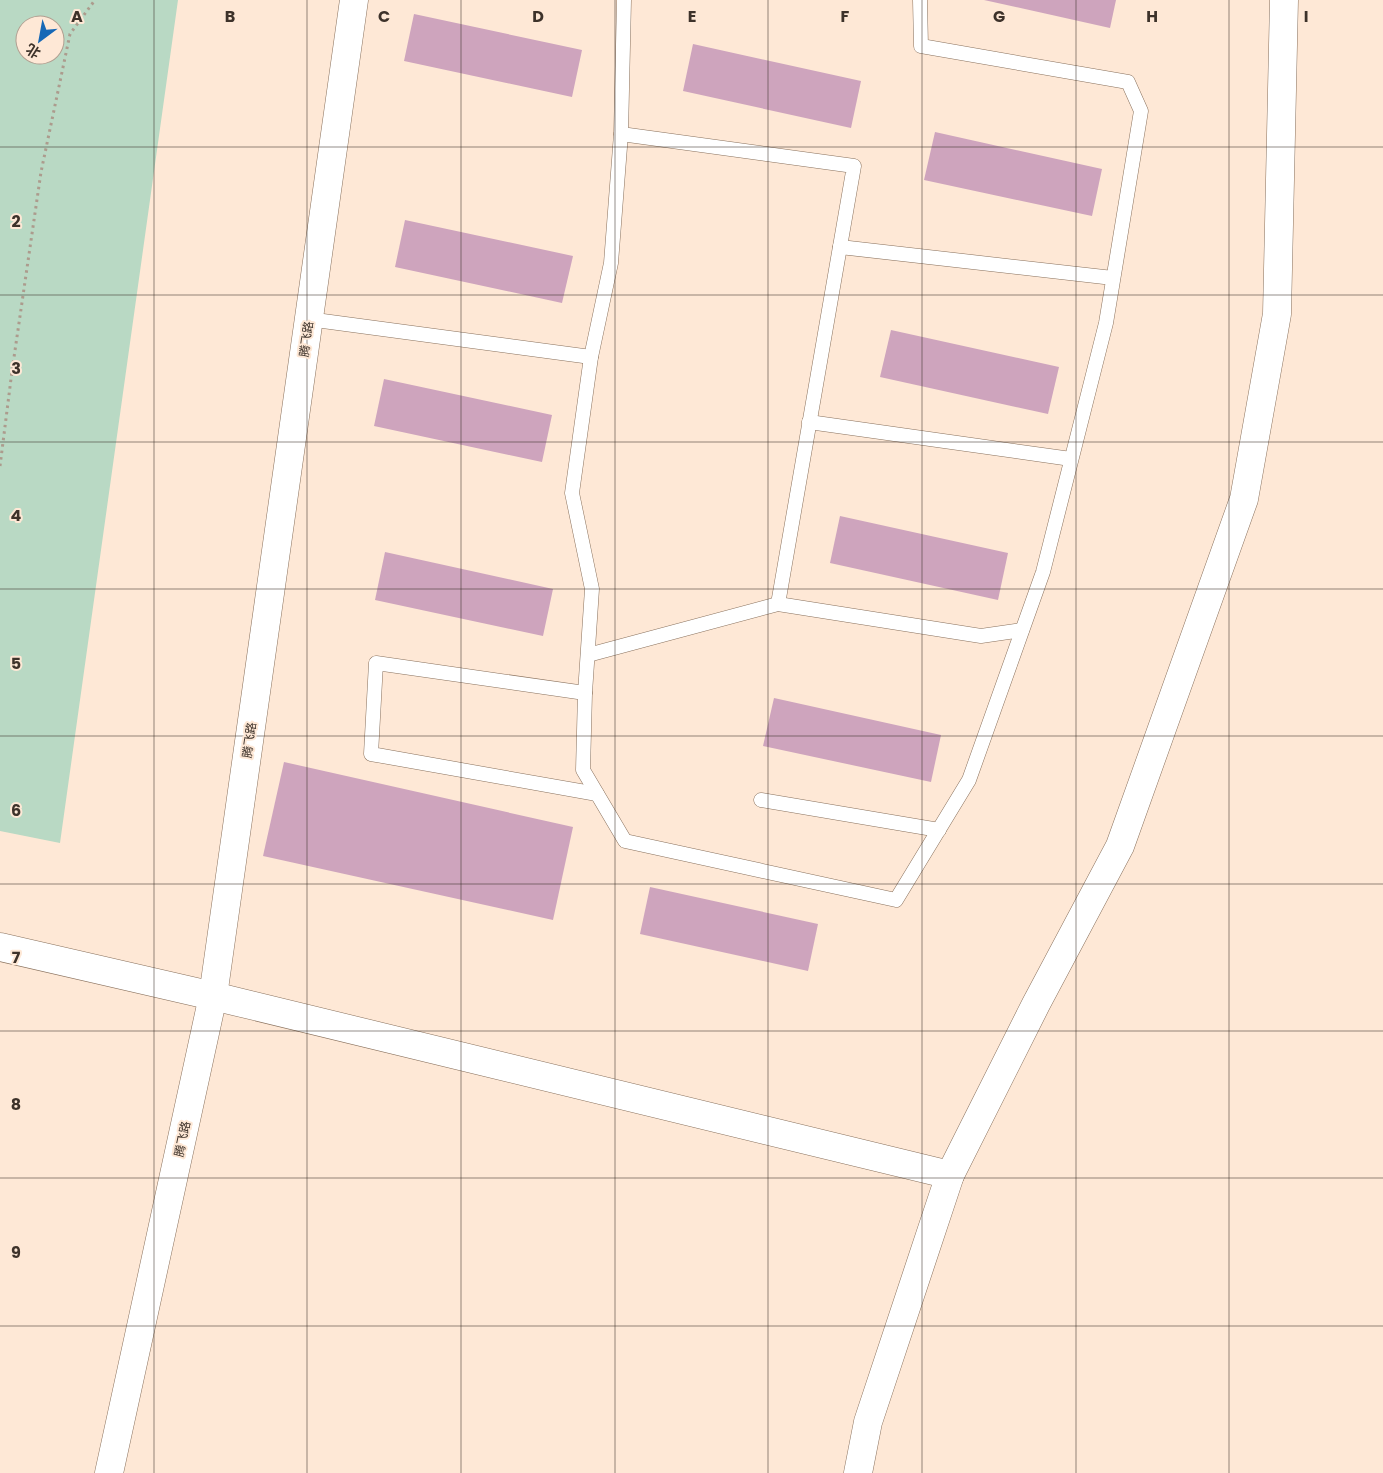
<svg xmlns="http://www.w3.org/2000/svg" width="1383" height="1473" viewBox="0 0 1383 1473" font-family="Poppins,'Noto Sans SC',sans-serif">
	<rect width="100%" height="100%" fill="#fee8d6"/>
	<path fill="#b9d9c4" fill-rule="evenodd" d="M0,0h178l-118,843 -60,-12zM25,25h30v30h-30z"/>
	<g fill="#cea4bd">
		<polygon points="984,0 1116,0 1110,28"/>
		<polygon points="414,14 582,50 572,97 404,61"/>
		<polygon points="693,44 861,81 851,128 683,91"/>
		<polygon points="935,132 1102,169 1092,216 924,180"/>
		<polygon points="405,220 573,256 562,303 395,267"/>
		<polygon points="891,330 1059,367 1048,414 880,377"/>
		<polygon points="384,379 552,415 542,462 374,426"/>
		<polygon points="840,516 1008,553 998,600 830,563"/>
		<polygon points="385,552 553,589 543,636 375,600"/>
		<polygon points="774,698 941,735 931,782 763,746"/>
		<polygon points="284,762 573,827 553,920 263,856"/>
		<polygon points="650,887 818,924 808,971 640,934"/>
	</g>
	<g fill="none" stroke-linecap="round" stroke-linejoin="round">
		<defs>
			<g id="service">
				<polyline points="624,0 621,134 611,263 591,357 572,493 592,589 585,693 583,770 625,841 896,900 969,780 1043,572 1106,323 1141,111 1128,82 921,46 920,0"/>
				<polyline points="621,134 854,166 778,604"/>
				<polyline points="840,247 1113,278"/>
				<polyline points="308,319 591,357"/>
				<polyline points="809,422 1071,459"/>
				<polyline points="588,655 778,604 981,636 1022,630"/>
				<polyline points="585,693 376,663 371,754 597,794"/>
				<polyline points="761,800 939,830"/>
			</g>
			<g id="tertiary">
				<polyline points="0,947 213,996 950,1175"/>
				<polyline points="109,1473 213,996 354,0"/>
				<polyline points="858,1473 868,1422 950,1175 1036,1004 1120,846 1244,499 1277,314 1284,0"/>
			</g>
		</defs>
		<use href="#service" stroke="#89715d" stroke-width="15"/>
		<use href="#tertiary" stroke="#89715d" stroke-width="29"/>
		<polyline stroke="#ac9b8d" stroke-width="3" stroke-dasharray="2.5 4" stroke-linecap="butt" points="0,466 12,371 41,172 70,34 95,0"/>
		<use href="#service" stroke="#fff" stroke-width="14"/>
		<use href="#tertiary" stroke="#fff" stroke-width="28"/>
	</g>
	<path fill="none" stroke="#3d322a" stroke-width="1" stroke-opacity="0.55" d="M154,0v1473M307,0v1473M461,0v1473M615,0v1473M768,0v1473M922,0v1473M1076,0v1473M1229,0v1473M0,147h1383M0,295h1383M0,442h1383M0,589h1383M0,736h1383M0,884h1383M0,1031h1383M0,1178h1383M0,1326h1383"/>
	<g text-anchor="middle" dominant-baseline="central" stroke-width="4" stroke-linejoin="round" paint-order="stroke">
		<g font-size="12" fill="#3d322a" stroke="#fee8d6">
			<text transform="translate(306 339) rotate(-82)">腾飞路</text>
			<text transform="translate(249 740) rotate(-82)">腾飞路</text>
			<text transform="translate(182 1139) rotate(-78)">腾飞路</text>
		</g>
	</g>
	<g font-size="16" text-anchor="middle" font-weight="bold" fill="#3d322a" stroke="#fee8d6" stroke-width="4" stroke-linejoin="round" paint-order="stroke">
		<text x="77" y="22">A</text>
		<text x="230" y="22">B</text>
		<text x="384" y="22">C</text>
		<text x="538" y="22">D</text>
		<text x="692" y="22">E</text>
		<text x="845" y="22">F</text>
		<text x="999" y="22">G</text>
		<text x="1152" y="22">H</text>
		<text x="1306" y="22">I</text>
		<text x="16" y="227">2</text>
		<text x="16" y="374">3</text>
		<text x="16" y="521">4</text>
		<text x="16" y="669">5</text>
		<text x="16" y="816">6</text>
		<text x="16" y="963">7</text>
		<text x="16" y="1110">8</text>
		<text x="16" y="1258">9</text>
	</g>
	<g transform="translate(40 40) rotate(212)"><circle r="24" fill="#fee8d6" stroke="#b19f91"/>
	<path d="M0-4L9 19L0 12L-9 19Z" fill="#1668b6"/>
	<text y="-8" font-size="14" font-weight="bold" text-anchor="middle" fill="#3d322a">北</text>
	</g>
</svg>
